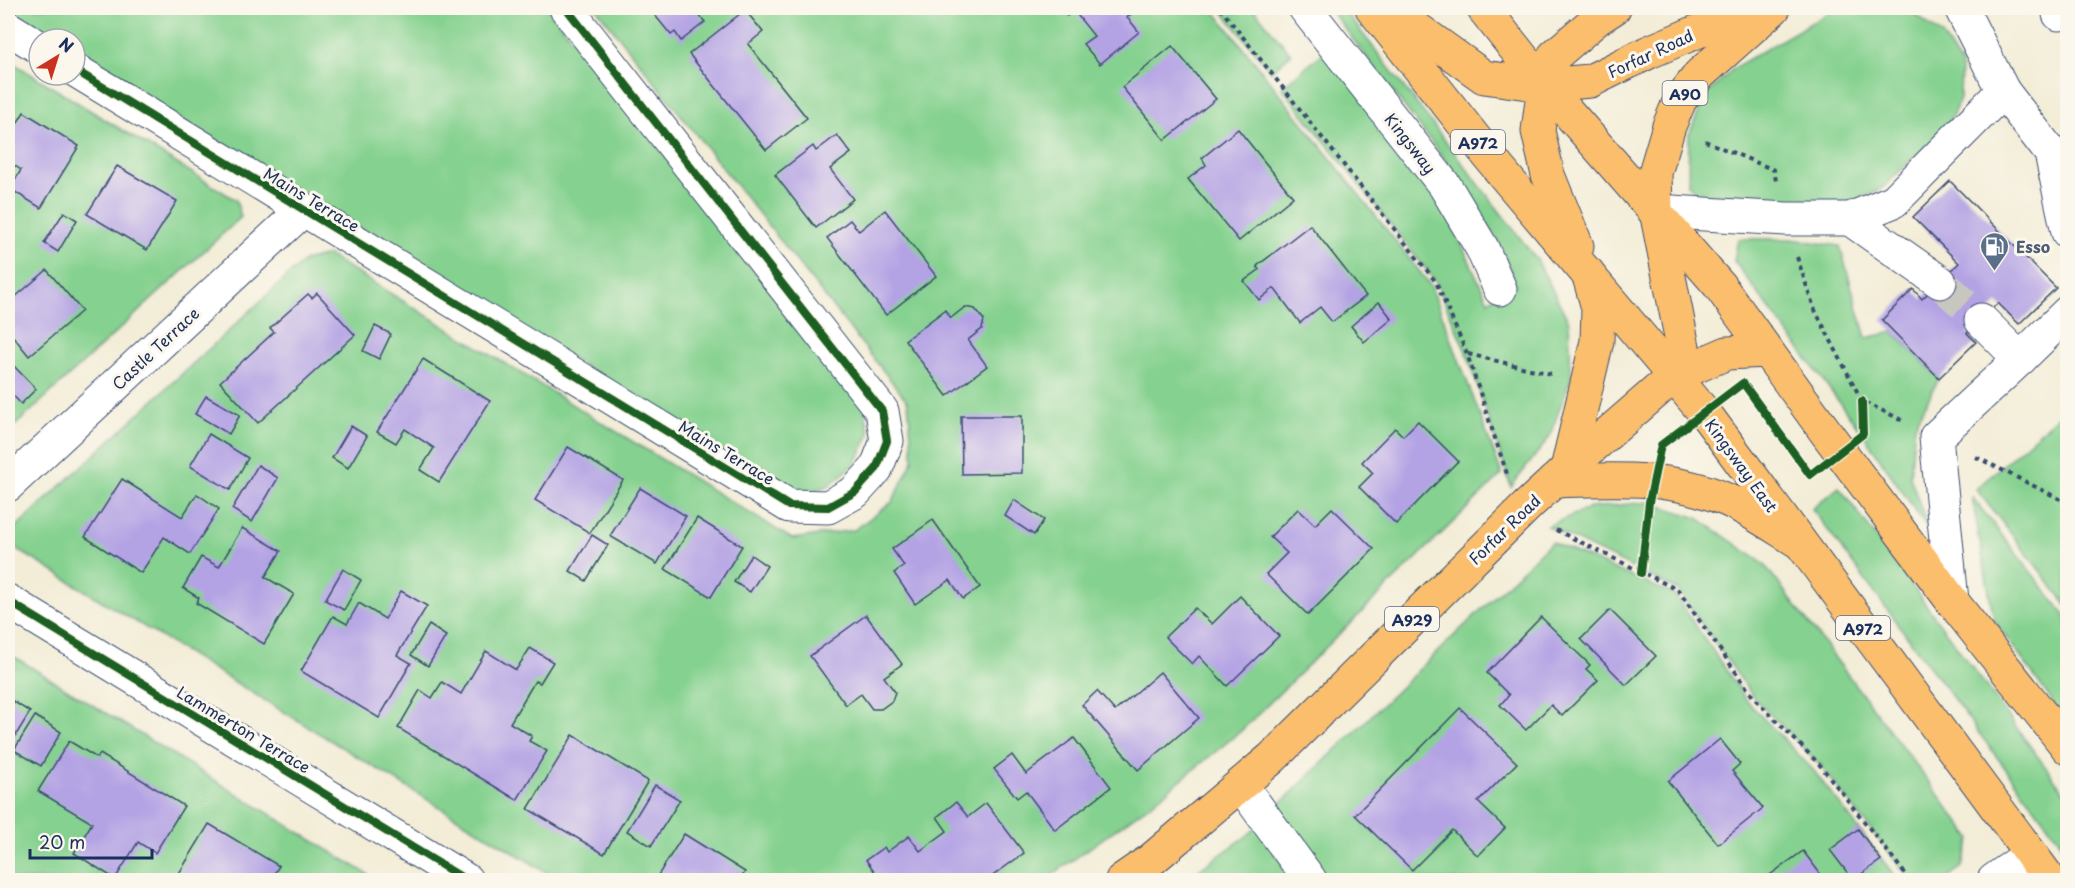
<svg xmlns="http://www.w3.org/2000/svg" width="2075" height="888" viewBox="0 0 2075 888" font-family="'Playpen Sans',sans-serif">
	<rect width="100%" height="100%" fill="#fbf7ec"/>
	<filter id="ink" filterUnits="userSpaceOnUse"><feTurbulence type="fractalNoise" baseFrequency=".0167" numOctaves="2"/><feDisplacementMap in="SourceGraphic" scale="12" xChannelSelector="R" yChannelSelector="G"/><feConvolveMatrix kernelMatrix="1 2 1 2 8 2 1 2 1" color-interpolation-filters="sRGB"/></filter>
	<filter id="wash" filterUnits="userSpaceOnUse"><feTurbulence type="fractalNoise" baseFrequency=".008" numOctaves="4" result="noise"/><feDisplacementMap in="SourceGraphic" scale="24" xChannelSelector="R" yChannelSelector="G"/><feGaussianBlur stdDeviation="1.35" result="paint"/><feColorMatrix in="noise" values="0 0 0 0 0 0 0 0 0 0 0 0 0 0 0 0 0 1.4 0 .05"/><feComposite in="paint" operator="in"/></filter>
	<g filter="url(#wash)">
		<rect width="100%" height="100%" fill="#f3edd7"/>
		<g fill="#85d18f" stroke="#508076" stroke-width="1.5">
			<polygon points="8,8 548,8 864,407 870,434 855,464 828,486 795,495 75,55 75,39 49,39 8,14"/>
			<polygon points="596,8 1212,8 1431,286 1502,474 1241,731 1151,804 1045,880 559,880 15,548 13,530 304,261 328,255 792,539 854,530 892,502 913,460 908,402"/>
			<polygon points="1220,8 1253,8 1291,54 1271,72"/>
			<polygon points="1329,8 1343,8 1537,260 1569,322 1571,378 1549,438 1511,487 1467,354 1436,282 1282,87 1325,51 1437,192 1488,301 1516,285 1498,241 1449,165"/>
			<polygon points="1837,8 1907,8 1942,35 1961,65 1960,99 1948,125 1879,191 1849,202 1781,201 1699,196 1688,184 1689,134 1706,95 1735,67"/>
			<polygon points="8,60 236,200 241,217 8,432"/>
			<polygon points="1738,239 1791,239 1840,246 1866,338 1893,332 1939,378 1915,426 1910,476 1928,529 1863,434 1734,261"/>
			<polygon points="2067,408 2067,605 1976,489"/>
			<polygon points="1839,487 2067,796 2067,851 1812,509"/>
			<polygon points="1972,497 2067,618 2067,719 2062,715 1994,620"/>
			<polygon points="1649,502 1698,518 1764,564 1971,838 1962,867 1944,880 1910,880 1820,765 1754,698 1678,590 1547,526 1590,508"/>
			<polygon points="1551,542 1675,595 1747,701 1814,771 1898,880 1185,880 1248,835"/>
			<polygon points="8,653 377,880 8,880"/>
		</g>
		<g id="blocks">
			<g fill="#b4a3e4">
				<polygon points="649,8 706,8 698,14 705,22 681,41 675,32 671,35"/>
				<polygon points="1060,8 1140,8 1127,17 1139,32 1100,64 1083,44 1094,36 1074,11 1067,16"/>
				<polygon points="745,10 763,32 748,44 807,118 766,150 689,54"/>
				<polygon points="1172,46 1216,99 1165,140 1122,87"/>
				<polygon points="24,112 79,146 41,208 10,189 21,170 8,161 8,122 15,127"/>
				<polygon points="1238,129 1293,197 1239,241 1188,179 1206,165 1202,158"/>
				<polygon points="837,135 851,153 830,169 853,199 816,228 775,175 813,146 816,151"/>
				<polygon points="117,166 177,201 147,250 87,214"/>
				<polygon points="1950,181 2056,288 2019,324 1998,303 1967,333 1976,342 1939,378 1882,320 1913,289 1922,299 1959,263 1913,217"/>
				<polygon points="885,210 936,276 886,315 827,238 850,220 859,231"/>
				<polygon points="64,212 77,220 58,252 44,243"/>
				<polygon points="1310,225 1366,296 1332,322 1320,307 1300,323 1274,288 1259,300 1244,281 1259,270 1257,266"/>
				<polygon points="47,270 82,311 29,356 8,330 8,303"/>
				<polygon points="317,293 355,335 258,423 220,382 274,332 270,328 308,294 312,298"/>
				<polygon points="1379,302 1392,319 1364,342 1351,326"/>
				<polygon points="965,307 975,309 984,320 982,329 968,340 987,366 947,396 905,340 945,310 951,318"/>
				<polygon points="375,326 391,334 379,359 363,351"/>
				<polygon points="423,359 490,401 439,482 420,470 434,448 405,429 396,443 377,432"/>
				<polygon points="8,360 36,389 21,404 8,390"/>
				<polygon points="206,396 240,415 229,434 195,414"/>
				<polygon points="961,416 1022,416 1022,473 962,474"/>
				<polygon points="1418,421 1458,461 1396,524 1359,487 1373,473 1362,462 1395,428 1403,436"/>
				<polygon points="351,426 367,436 348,468 332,458"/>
				<polygon points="209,434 248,458 230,490 190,466"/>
				<polygon points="568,447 623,480 590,533 535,500"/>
				<polygon points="258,465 278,478 252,522 232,509"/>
				<polygon points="122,479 182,517 197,494 219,509 190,554 164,537 141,573 85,537"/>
				<polygon points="640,488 686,516 657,564 610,536"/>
				<polygon points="1014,500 1044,520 1034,535 1005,516"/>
				<polygon points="1332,508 1374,549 1308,615 1266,574 1287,553 1270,537 1298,509 1315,525"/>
				<polygon points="697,518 742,546 711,597 665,569"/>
				<polygon points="933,520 980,587 963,599 950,580 915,604 894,573 904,566 892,549"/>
				<polygon points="242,528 281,551 265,577 294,594 264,644 196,603 199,598 183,588 201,557 219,567"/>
				<polygon points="592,535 608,545 586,581 570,571"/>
				<polygon points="751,555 767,566 750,592 734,582"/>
				<polygon points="343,569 361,580 344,610 325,600"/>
				<polygon points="401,591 427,606 397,655 411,663 379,718 301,671 333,616 347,624 359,603 385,619"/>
				<polygon points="1240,596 1279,636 1227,686 1199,656 1192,664 1165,637 1195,608 1212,624"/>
				<polygon points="1610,610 1656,656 1626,685 1581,639"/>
				<polygon points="866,615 902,664 884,677 895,692 892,701 881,709 872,709 861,694 846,705 810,656"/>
				<polygon points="1541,617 1590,665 1586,669 1598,680 1562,716 1551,705 1526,730 1500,705 1509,695 1487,673"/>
				<polygon points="429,625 446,636 428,666 411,655"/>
				<polygon points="530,648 553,662 540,683 535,681 510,723 532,736 529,741 547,751 517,800 398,728 420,690 432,698 442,682 461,694 486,651 516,670"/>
				<polygon points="1160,672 1199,718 1138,770 1082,705 1097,691 1115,711"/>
				<polygon points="8,698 30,712 8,748"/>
				<polygon points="1460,708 1517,763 1478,802 1505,828 1478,856 1452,830 1412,870 1355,815"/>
				<polygon points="35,716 61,732 41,766 14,750"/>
				<polygon points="573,735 648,781 604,854 528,809"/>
				<polygon points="1074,738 1111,787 1055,830 1026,791 1017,798 994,769 1012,755 1026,774"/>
				<polygon points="1720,739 1740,764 1732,771 1763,808 1718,844 1668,781"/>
				<polygon points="69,741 97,758 100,754 184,806 155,853 138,842 115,879 74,853 92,823 38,791"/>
				<polygon points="655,785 680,800 651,846 627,831"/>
				<polygon points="956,802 968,817 986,803 1024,853 987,880 881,880 866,860 884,847 887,852 909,836 920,851 947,831 937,817"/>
				<polygon points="209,824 279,866 270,880 175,880"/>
				<polygon points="1858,829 1881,860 1853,880 1830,850"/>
				<polygon points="684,834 745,872 740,880 655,880"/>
				<polygon points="1803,851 1825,880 1763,880"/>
			</g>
		</g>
	</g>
	<g filter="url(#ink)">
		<use href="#blocks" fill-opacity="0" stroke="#3b4c70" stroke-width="1.5"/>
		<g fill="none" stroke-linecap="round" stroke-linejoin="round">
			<polyline stroke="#c8c7bf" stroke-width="33" stroke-dasharray="33 16" stroke-linecap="butt" points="1940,282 1981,320"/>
			<defs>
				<g id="minor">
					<polyline points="1305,8 1445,186 1482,248 1500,289"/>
					<polyline points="2059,14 2065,8"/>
					<polyline points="8,28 39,47"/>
					<polyline points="75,70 789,506 828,507 855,492 876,469 887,441 882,411 566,8"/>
					<polyline points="2003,91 2051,153 2068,232"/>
					<polyline points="1656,211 1786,219 1850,219 1894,201 2003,91 1961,8"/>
					<polyline points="1850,219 1940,282"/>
					<polyline points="1981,320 2020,359"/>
					<polyline points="8,485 303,210"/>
					<polyline points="8,601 466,880"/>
					<polyline points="1952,601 1936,437 2020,359 2068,312"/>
					<polyline points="1241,785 1310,880"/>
					<polyline points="1994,880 2031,854"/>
				</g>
				<g id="major">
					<polyline points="1567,469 1597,341 1598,308 1588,273"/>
					<path d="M1554,481c59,-2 117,-6 173,19 25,11 49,28 72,42"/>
					<polyline points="1122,880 1151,860 1272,758 1528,505 1567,469 1674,376 1727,353 1767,351"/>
				</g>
				<g id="highway">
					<polyline points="1372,8 1499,169 1704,412 2050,880"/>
					<polyline points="1388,8 1484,77 1544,85 1590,81 1649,52 1753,8"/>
					<polyline points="1483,8 1544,85 1719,285 1828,435 1952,601 2068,748"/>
					<polyline points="1577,246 1548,175 1538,131 1544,85 1554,56 1597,19 1614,8"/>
					<polyline points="1674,376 1683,347 1656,211 1655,173 1669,126 1680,100 1700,74 1774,8"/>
				</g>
			</defs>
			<use href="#minor" stroke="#3b4c70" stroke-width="35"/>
			<use href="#major" stroke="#3b4c70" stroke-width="35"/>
			<use href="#highway" stroke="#3b4c70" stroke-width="35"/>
			<g stroke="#3b4c70" stroke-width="4" stroke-dasharray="4.5 4.5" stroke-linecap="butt">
				<polyline points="1220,8 1436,282 1467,354 1507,474"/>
				<polyline points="1705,141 1774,170 1776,181"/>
				<polyline points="1797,257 1814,308 1862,401 1902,420"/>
				<polyline points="1468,354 1551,374"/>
				<polyline points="1976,457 2068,503"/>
				<polyline points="1556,530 1678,590 1754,698 1820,765 1910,880"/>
			</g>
			<use href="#minor" stroke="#fff" stroke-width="33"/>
			<use href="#major" stroke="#fabe6d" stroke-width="33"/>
			<use href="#highway" stroke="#fabe6d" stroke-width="33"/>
			<defs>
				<g id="cycleway">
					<polyline points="75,70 789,506 828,507 855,492 876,469 887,441 882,411 566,8"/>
					<polyline points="1641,573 1649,502 1661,445 1743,383 1810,475 1863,434 1862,401"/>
					<polyline points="8,601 466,880"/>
				</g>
			</defs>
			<use href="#cycleway" stroke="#fbf7ec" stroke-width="11"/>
			<use href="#cycleway" stroke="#1b5e20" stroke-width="8"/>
		</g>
	</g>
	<defs>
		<symbol id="fuel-pin" viewBox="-11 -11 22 30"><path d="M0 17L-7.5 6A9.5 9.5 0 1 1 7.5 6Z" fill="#5c6f8a" stroke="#fbf7ec"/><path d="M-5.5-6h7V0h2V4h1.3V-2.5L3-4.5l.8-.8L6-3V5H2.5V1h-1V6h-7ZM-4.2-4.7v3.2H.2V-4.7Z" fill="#fff"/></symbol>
	</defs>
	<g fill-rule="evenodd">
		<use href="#fuel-pin" x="1978" y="230" width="33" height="45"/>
	</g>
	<g text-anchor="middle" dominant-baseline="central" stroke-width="6" stroke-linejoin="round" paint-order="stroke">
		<g fill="#fbf7ec" stroke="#5e6b89" stroke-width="1.5">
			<rect x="1662.5" y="81" width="45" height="24" rx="4.5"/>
			<rect x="1451" y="130" width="54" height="24" rx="4.5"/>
			<rect x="1385" y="607" width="54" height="24" rx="4.5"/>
			<rect x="1836" y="616" width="54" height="24" rx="4.5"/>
		</g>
		<g font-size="15" font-weight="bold" fill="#1b2f5e">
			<text x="1685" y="93">A90</text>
			<text x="1478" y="142">A972</text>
			<text x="1412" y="619">A929</text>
			<text x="1863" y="628">A972</text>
		</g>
		<g font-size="16" fill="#1b2f5e" stroke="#fbf7ec">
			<text transform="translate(1650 53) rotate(-25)">Forfar Road</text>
			<text transform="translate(1411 143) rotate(52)">Kingsway</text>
			<text transform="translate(312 199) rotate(31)">Mains Terrace</text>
			<text transform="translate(155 348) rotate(-43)">Castle Terrace</text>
			<text transform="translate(727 452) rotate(31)">Mains Terrace</text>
			<text transform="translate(1742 465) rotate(54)">Kingsway East</text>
			<text transform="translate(1504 529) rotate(-44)">Forfar Road</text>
			<text transform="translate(244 729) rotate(31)">Lammerton Terrace</text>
		</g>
		<g font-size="16" font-weight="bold" fill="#4e5e75" stroke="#fbf7ec" text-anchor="start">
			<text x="2016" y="246">Esso</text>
		</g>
	</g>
	<rect width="2075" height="888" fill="none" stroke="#fbf7ec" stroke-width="30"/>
	<g transform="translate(57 57) rotate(38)"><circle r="28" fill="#fbf7ec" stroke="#a1a7b3" stroke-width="1.5"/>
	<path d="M0-4.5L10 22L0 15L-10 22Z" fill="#c8321e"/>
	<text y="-9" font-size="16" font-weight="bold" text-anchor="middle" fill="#1b2f5e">N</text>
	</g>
	<path d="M30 849v9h122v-9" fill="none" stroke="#1b2f5e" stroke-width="3"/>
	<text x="39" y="849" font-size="18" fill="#1b2f5e" stroke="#fbf7ec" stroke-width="4.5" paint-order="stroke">20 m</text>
</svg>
